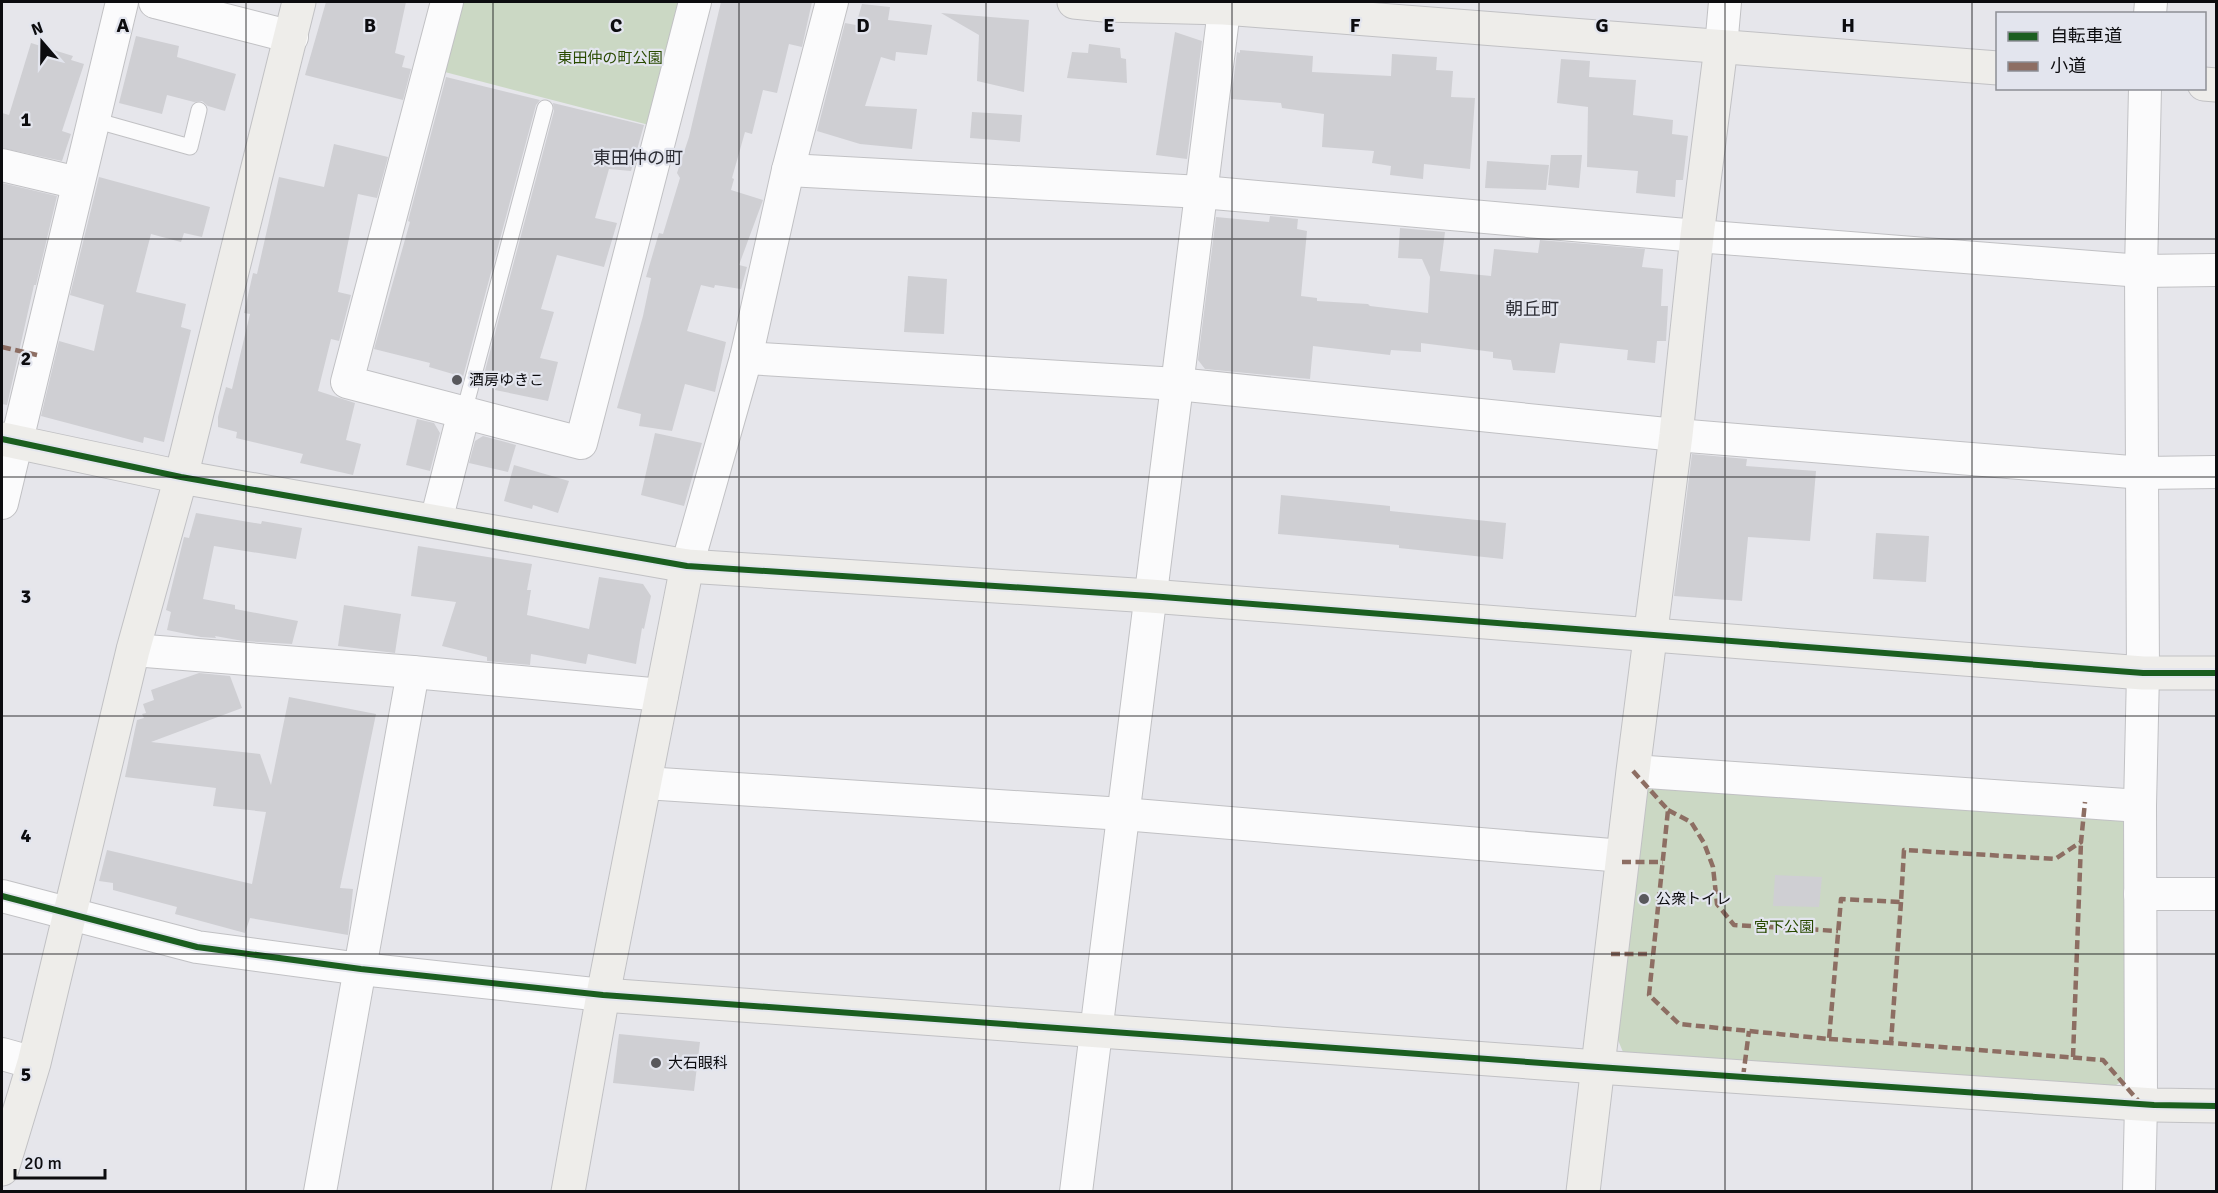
<svg xmlns="http://www.w3.org/2000/svg" width="2218" height="1193" viewBox="0 0 2218 1193" font-family="Signika,'Noto Sans JP',sans-serif">
	<rect width="100%" height="100%" fill="#e6e6eb"/>
	<g fill="#cbd8c4">
		<polygon points="458,2 684,2 649,125 441,71"/>
		<polygon points="1660,780 2121,817 2128,829 2127,1078 2113,1087 1623,1052 1618,1040 1646,790"/>
	</g>
	<g fill="#cfcfd3">
		<polygon points="326,2 406,2 395,53 405,56 402,67 411,69 403,100 305,75"/>
		<polygon points="721,2 812,2 802,47 789,44 777,93 763,90 752,134 745,132 732,178 734,179 731,190 763,200 739,265 747,267 741,289 715,285 714,288 701,285 687,331 726,342 715,392 685,384 672,431 639,426 641,414 617,408 643,316 651,278 646,277 659,233 663,234 680,178 677,173 689,137"/>
		<polygon points="862,4 890,7 888,20 932,25 927,55 896,52 895,61 881,57 865,106 917,109 912,149 860,144 817,131 845,23 856,25"/>
		<polygon points="941,13 1029,20 1024,92 977,81 979,35"/>
		<polygon points="1175,32 1202,41 1187,159 1156,155"/>
		<polygon points="136,36 179,46 177,57 236,74 225,111 208,106 202,101 194,102 167,95 162,114 119,103"/>
		<polygon points="31,43 73,56 71,60 84,64 62,131 71,134 62,161 2,148 2,113 9,115"/>
		<polygon points="1089,44 1120,48 1121,58 1126,59 1127,83 1067,78 1072,52 1088,53"/>
		<polygon points="1240,50 1313,56 1312,72 1391,76 1392,54 1437,57 1436,70 1453,71 1451,97 1475,98 1470,169 1424,164 1423,179 1390,175 1391,166 1372,163 1374,151 1322,147 1324,114 1282,108 1281,103 1231,99 1237,52 1240,53"/>
		<polygon points="1561,59 1590,61 1589,77 1636,80 1633,115 1673,120 1672,134 1688,136 1683,180 1676,180 1675,197 1636,193 1638,171 1587,167 1588,107 1557,103"/>
		<polygon points="446,77 540,100 536,105 463,377 429,367 430,363 374,349 410,222 408,221"/>
		<polygon points="553,103 644,125 631,171 609,169 595,218 617,223 604,267 557,255 541,309 554,312 540,358 558,362 548,401 495,390 496,386 482,382 554,111"/>
		<polygon points="972,112 1022,115 1020,142 970,138"/>
		<polygon points="334,144 388,157 377,198 358,194 338,292 351,295 339,341 331,339 318,391 355,403 346,440 361,444 353,475 300,463 303,454 236,438 237,432 218,427 218,417 226,387 232,389 250,314 244,313 253,273 257,274 279,177 324,187"/>
		<polygon points="1551,155 1582,155 1579,188 1548,185"/>
		<polygon points="1487,161 1549,165 1546,190 1485,188"/>
		<polygon points="99,177 210,207 202,237 184,233 181,242 151,234 136,292 186,304 181,327 191,330 164,442 144,437 143,443 41,416 59,341 94,351 104,305 70,295"/>
		<polygon points="2,183 57,196 36,285 34,285 7,405 2,404"/>
		<polygon points="1270,216 1298,219 1297,229 1307,231 1301,296 1317,298 1317,301 1368,304 1370,306 1428,313 1430,277 1422,259 1398,258 1400,228 1445,232 1440,271 1491,276 1494,249 1538,253 1540,240 1645,249 1642,267 1663,269 1661,306 1668,306 1666,341 1657,341 1655,363 1627,360 1628,350 1560,343 1555,373 1513,370 1511,360 1493,358 1493,352 1421,343 1421,352 1391,350 1390,355 1313,346 1310,379 1205,369 1198,360 1216,217 1269,222"/>
		<polygon points="908,276 947,279 944,334 904,332"/>
		<polygon points="417,419 434,423 440,433 430,471 406,465"/>
		<polygon points="655,433 702,443 684,506 641,495"/>
		<polygon points="483,436 516,445 508,472 469,463 475,441"/>
		<polygon points="1692,454 1747,459 1746,466 1816,471 1810,541 1748,537 1742,601 1674,596"/>
		<polygon points="514,465 569,481 558,513 533,505 532,509 504,501"/>
		<polygon points="1281,495 1390,506 1390,511 1506,523 1503,559 1399,548 1399,545 1278,534"/>
		<polygon points="196,513 261,524 262,521 302,528 296,559 214,546 203,599 235,605 235,609 298,621 292,644 243,641 215,636 216,638 201,637 167,630 171,612 166,610 184,537 189,538"/>
		<polygon points="1876,533 1929,536 1926,582 1873,579"/>
		<polygon points="418,546 532,564 527,590 531,590 527,615 589,629 599,577 643,584 651,596 644,629 642,628 636,664 588,654 586,664 531,654 530,665 487,661 487,657 442,646 456,602 411,596"/>
		<polygon points="344,605 401,614 395,653 338,646"/>
		<polygon points="199,673 230,676 242,708 151,742 260,754 271,785 289,697 376,714 340,888 353,889 348,935 250,918 245,933 175,914 177,907 113,890 113,883 99,881 107,850 252,884 266,812 213,806 216,788 125,777 137,720 144,718 142,714 146,713 143,704 154,700 151,690"/>
		<polygon points="1775,875 1822,877 1819,907 1773,906"/>
		<polygon points="619,1034 700,1042 694,1091 613,1083"/>
	</g>
	<g fill="none" stroke-linecap="round" stroke-linejoin="round">
		<defs>
			<g id="lane">
				<polyline points="94,120 190,147 199,110"/>
				<polyline points="464,412 545,108"/>
			</g>
			<g id="street">
				<polyline points="155,2 292,37"/>
				<polyline points="447,2 347,382 581,443 695,2"/>
				<polyline points="2150,14 2151,2"/>
				<polyline points="1721,47 1725,2"/>
				<polyline points="2,165 78,183"/>
				<polyline points="788,170 1202,192 1697,236 2141,271 2216,270"/>
				<polyline points="746,358 1177,384 1676,435 2143,473 2216,472"/>
				<polyline points="2,503 122,2"/>
				<polyline points="436,521 464,412"/>
				<polyline points="687,566 746,358 788,170 832,2"/>
				<polyline points="133,650 413,672 662,695"/>
				<polyline points="1633,771 2140,806"/>
				<polyline points="645,783 1123,814 1623,856"/>
				<polyline points="2140,894 2216,894"/>
				<polyline points="2,896 197,947 361,969 603,995"/>
				<polyline points="2,1054 34,1063"/>
				<polyline points="320,1192 413,672"/>
				<polyline points="1076,1192 1225,2"/>
				<polyline points="2139,1192 2141,1104 2140,806 2143,673 2141,271 2145,88"/>
			</g>
			<g id="secondary">
				<polyline points="1074,2 1104,5 1224,8 1998,68"/>
				<polyline points="2204,84 2216,85"/>
				<polyline points="2,439 181,477 687,566 1150,596 2143,673 2216,673"/>
				<polyline points="603,995 1598,1067 2154,1105 2216,1106"/>
				<polyline points="2,1169 34,1063 133,650 181,477 299,2"/>
				<polyline points="568,1192 603,995 687,566"/>
				<polyline points="1583,1192 1633,771 1676,435 1697,236 1721,47"/>
			</g>
		</defs>
		<use href="#lane" stroke="#c1c1c4" stroke-width="17"/>
		<use href="#street" stroke="#c1c1c4" stroke-width="34"/>
		<use href="#secondary" stroke="#c1c1c4" stroke-width="35"/>
		<use href="#lane" stroke="#fbfbfc" stroke-width="15"/>
		<use href="#street" stroke="#fbfbfc" stroke-width="32"/>
		<use href="#secondary" stroke="#eeedea" stroke-width="33"/>
		<g stroke="#8d6e63" stroke-width="4.5" stroke-dasharray="9 4.5" stroke-linecap="butt">
			<polyline points="2,347 37,355"/>
			<polyline points="1633,771 1668,810 1649,995 1679,1024 1829,1039 1841,899 1901,902 1904,850 2055,859 2081,842 2085,802"/>
			<polyline points="1668,810 1691,822 1704,843 1713,867 1717,904 1734,925 1838,931"/>
			<polyline points="1622,862 1663,862"/>
			<polyline points="1901,902 1891,1043 2103,1060 2141,1104"/>
			<polyline points="1611,954 1652,954"/>
			<polyline points="1829,1039 1891,1043"/>
			<polyline points="2073,1057 2081,842"/>
			<polyline points="1743,1077 1749,1031"/>
		</g>
		<defs>
			<g id="cycleway">
				<polyline points="2,439 181,477 687,566 1150,596 2143,673 2216,673"/>
				<polyline points="2,896 197,947 361,969 603,995 1598,1067 2154,1105 2216,1106"/>
			</g>
		</defs>
		<use href="#cycleway" stroke="#e3e5ee" stroke-width="10"/>
		<use href="#cycleway" stroke="#1b5e20" stroke-width="6"/>
	</g>
	<path fill="none" stroke="#0c0c0f" stroke-width="1.5" stroke-opacity="0.55" d="M246,2v1190M493,2v1190M739,2v1190M986,2v1190M1232,2v1190M1479,2v1190M1725,2v1190M1972,2v1190M2,239h2214M2,477h2214M2,716h2214M2,954h2214"/>
	<g fill="#58585c" stroke="#e3e5ee" stroke-width="2">
		<circle cx="457" cy="380" r="6"/>
		<circle cx="1644" cy="899" r="6"/>
		<circle cx="656" cy="1063" r="6"/>
	</g>
	<g text-anchor="middle" dominant-baseline="central" stroke-width="4.5" stroke-linejoin="round" paint-order="stroke">
		<g font-size="15" fill="#294a00" stroke="#e3e5ee">
			<text x="610" y="58">東田仲の町公園</text>
			<text x="1784" y="927">宮下公園</text>
		</g>
		<g font-size="15" fill="#0c0c0f" stroke="#e3e5ee" text-anchor="start">
			<text x="469" y="380">酒房ゆきこ</text>
			<text x="1656" y="899">公衆トイレ</text>
			<text x="668" y="1063">大石眼科</text>
		</g>
		<g font-size="18" fill="#2c2d34" stroke="#e3e5ee">
			<text x="638" y="158">東田仲の町</text>
			<text x="1532" y="309">朝丘町</text>
		</g>
	</g>
	<g font-size="20" text-anchor="middle" font-weight="bold" fill="#0c0c0f" stroke="#e3e5ee" stroke-width="4.5" stroke-linejoin="round" paint-order="stroke">
		<text x="123" y="32">A</text>
		<text x="370" y="32">B</text>
		<text x="616" y="32">C</text>
		<text x="863" y="32">D</text>
		<text x="1109" y="32">E</text>
		<text x="1355" y="32">F</text>
		<text x="1602" y="32">G</text>
		<text x="1848" y="32">H</text>
		<text x="26" y="126">1</text>
		<text x="26" y="365">2</text>
		<text x="26" y="603">3</text>
		<text x="26" y="842">4</text>
		<text x="26" y="1081">5</text>
	</g>
	<rect width="2218" height="1193" fill="none" stroke="#0c0c0f" stroke-width="6"/>
	<rect x="1996" y="12" width="210" height="78" fill="#e3e5ee" stroke="#8d8e95" stroke-width="1.5"/>
	<rect x="2008" y="32" width="30" height="9" fill="#1b5e20" stroke="#8d8e95" stroke-width="1.5"/>
	<text x="2050" y="42" font-size="18" fill="#0c0c0f">自転車道</text>
	<rect x="2008" y="62" width="30" height="9" fill="#8d6e63" stroke="#8d8e95" stroke-width="1.5"/>
	<text x="2050" y="72" font-size="18" fill="#0c0c0f">小道</text>
	<g transform="translate(42 42) rotate(340)" stroke="#e3e5ee" stroke-width="4.5" paint-order="stroke">
	<path d="M0-4.5L10 22L0 15L-10 22Z" fill="#0c0c0f"/>
	<text y="-9" font-size="16" font-weight="bold" text-anchor="middle" fill="#0c0c0f">N</text>
	</g>
	<path d="M15 1169v9h90v-9" fill="none" stroke="#0c0c0f" stroke-width="3"/>
	<text x="24" y="1169" font-size="18" fill="#0c0c0f" stroke="#e3e5ee" stroke-width="4.5" paint-order="stroke">20 m</text>
</svg>
